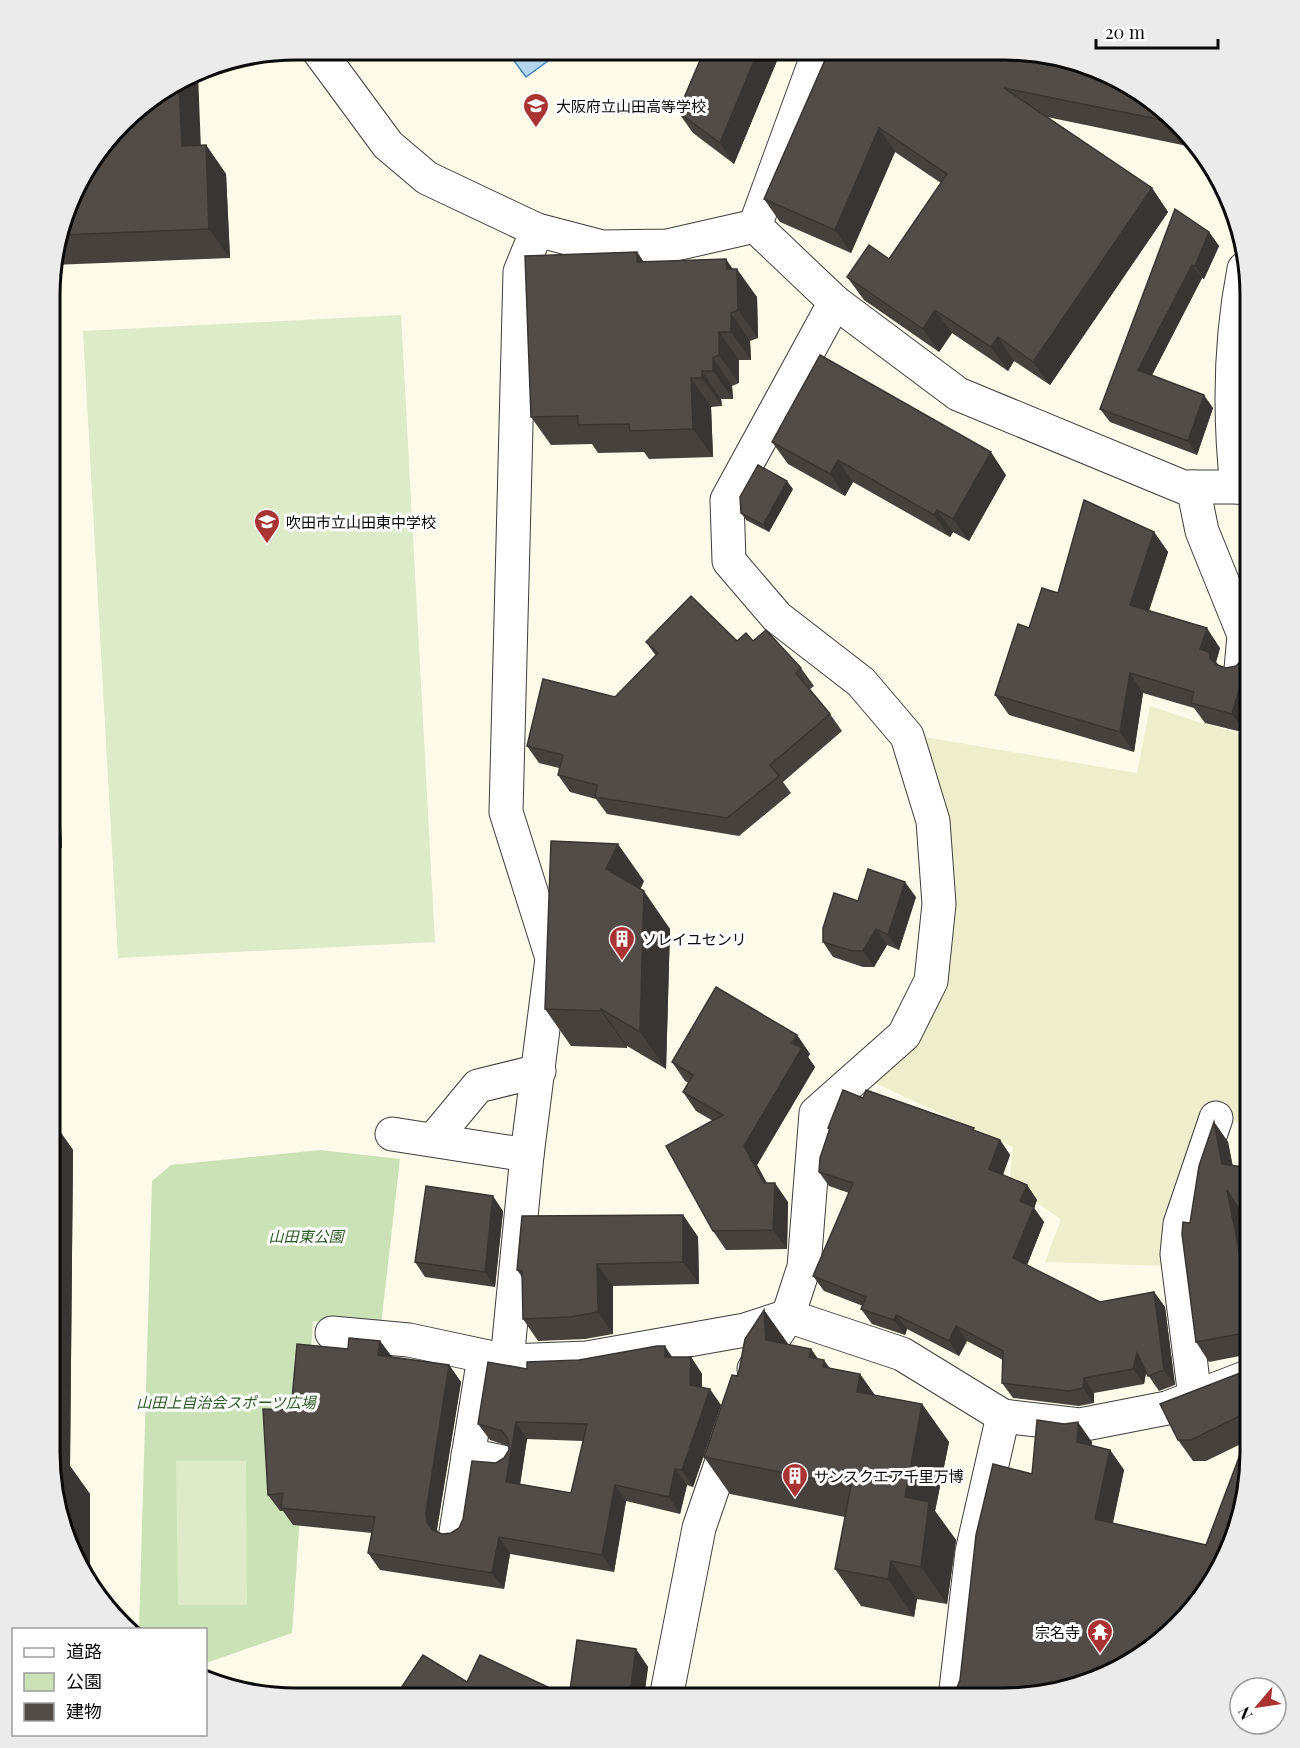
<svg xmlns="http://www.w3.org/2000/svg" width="1300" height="1748" viewBox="0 0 1300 1748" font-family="'Playfair Display','Noto Sans JP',serif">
	<rect width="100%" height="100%" fill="#fdfae9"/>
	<polygon fill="#efeecc" points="1150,706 1204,724 1250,736 1250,1132 1214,1107 1167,1266 1045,1262 1061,1219 1009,1184 1013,1147 873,1082 947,981 956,905 949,822 924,737 1137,773"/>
	<polygon fill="#cbe2b7" points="320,1150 400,1159 381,1325 313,1321 292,1633 206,1663 206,1630 139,1630 152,1181 171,1165"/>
	<g fill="#ddebc8">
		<polygon points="401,315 435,942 118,958 83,331"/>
		<polygon points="176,1461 246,1461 247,1605 178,1605"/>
	</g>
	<polygon fill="#b3d5ee" stroke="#4386bd" stroke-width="1.5" points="506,50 563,50 526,77"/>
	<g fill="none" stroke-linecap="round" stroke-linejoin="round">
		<defs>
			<g id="minor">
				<polyline points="318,50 388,145 427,178 537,230 602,247 667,246 755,226"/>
				<polyline points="755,226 819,51"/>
				<polyline points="835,302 958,394 1183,487 1248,487"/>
				<polyline points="1193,487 1202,531 1244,635 1241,669"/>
				<path d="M1237,487c-8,-73 -7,-146 7,-218"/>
				<polyline points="392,1134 527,1155 552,958 506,812 520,272 537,230"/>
				<polyline points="434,1139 478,1086 539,1071"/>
				<polyline points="332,1333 409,1340 507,1361 527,1155"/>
				<polyline points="507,1361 587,1358 745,1330 788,1316 902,1354 1003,1416 1080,1425 1167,1408 1250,1376"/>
				<polyline points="754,1369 788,1316 804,1267 816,1113 904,1035 931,981 939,904 933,821 907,736 861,682 777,617 729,561 727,500 835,302 755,226"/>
				<polyline points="1195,1397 1177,1254 1180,1224 1216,1118"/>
				<polyline points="468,1455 502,1462"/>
				<polyline points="456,1532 484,1357"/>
				<polyline points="666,1698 699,1528 732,1432"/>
				<polyline points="955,1698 972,1552 1003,1416"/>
			</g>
		</defs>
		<use href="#minor" stroke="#3d3d3d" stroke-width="35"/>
		<use href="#minor" stroke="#fff" stroke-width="33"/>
	</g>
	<g fill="#46413d" fill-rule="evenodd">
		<polygon points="704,51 781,51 734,164 693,133 678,112"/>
		<polygon points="829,51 1154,100 1192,147 1047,117 1152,188 1168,212 1050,385 1014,361 1008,371 952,333 939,352 864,300 847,277 889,259 941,183 895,152 851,253 780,222 764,199"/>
		<polygon points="249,57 249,59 234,60"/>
		<polygon points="206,145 226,174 230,258 52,265 82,173 201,146"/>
		<polygon points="1209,232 1219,246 1204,279 1202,278 1152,375 1213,408 1197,455 1110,422 1100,409"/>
		<polygon points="637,252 643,261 733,269 757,297 758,338 750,341 751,360 739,360 739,383 732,386 733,399 721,399 722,406 711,407 713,457 649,459 644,452 598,453 592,444 551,445 531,417"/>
		<polygon points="772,442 1006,475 969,541 953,532 950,537 853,482 845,496 788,464"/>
		<polygon points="793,489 769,532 746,520 741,513"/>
		<polygon points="1154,532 1168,552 1149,611 1220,648 1216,662 1219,665 1226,668 1236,666 1247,662 1250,666 1250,719 1246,733 1205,723 1194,708 1143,693 1134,752 1009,715 995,695 1029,628 1058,593"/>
		<polygon points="51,627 52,629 62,848 51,848"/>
		<polygon points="753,641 801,668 814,686 809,690 830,714 842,731 783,782 791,793 739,836 607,814 596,799 570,792 558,775 559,768 539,763 527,746 615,697 656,656 646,642"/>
		<polygon points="644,881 640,889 670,929 666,1069 627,1046 627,1048 571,1046 545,1009"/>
		<polygon points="916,897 899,950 887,945 874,967 863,967 833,957 823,942 858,901"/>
		<polygon points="797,1035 810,1054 808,1057 815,1067 757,1165 767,1183 788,1202 787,1249 726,1250 713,1231 713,1121 696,1111 683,1092 689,1083 685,1081 672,1062"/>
		<polygon points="863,1098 976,1131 1000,1140 1010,1155 1003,1175 1027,1185 1037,1200 1034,1208 1044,1222 1027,1265 1100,1302 1154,1292 1165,1307 1175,1385 1159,1391 1146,1372 1144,1384 1094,1393 1094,1403 1079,1406 1013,1398 1002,1383 1003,1360 967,1341 959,1356 907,1329 905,1335 872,1324 861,1309 863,1306 824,1291 813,1276 849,1193 829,1186 819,1172 829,1130 828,1128"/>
		<polygon points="50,1117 73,1150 70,1466 90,1494 90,1564 82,1572 75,1561 50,1452"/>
		<polygon points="1214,1122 1228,1142 1250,1255 1250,1354 1209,1362 1196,1342 1190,1223"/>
		<polygon points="503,1211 495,1287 425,1277 415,1262"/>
		<polygon points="683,1215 698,1237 699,1284 613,1286 613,1334 585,1339 538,1341 523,1319 522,1277 517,1270"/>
		<polygon points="764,1310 789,1345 811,1349 818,1359 830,1368 860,1374 875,1395 922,1404 949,1442 935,1511 956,1540 947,1604 917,1599 914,1617 861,1606 835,1569 845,1517 730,1494 704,1457"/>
		<path d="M380,1341l12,16 57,8 12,17 -24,147 1,3 4,2 9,-1 8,-5 37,-65 8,-5 5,-8 -1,-4 -18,-6 -12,-16 49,-55 145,-12h19l11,17v13l19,18 -28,82 -6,-2 -7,29 -54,-13 -12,71 -104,-18 -6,35 -124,-19 -12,-17 4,-20 -79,-8 -10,-14h-3l-12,-16 23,-85 57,-61zM527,1439l56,2 -12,52 -51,-9z"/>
		<polygon points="1250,1377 1250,1468 1209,1589 1167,1637 956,1690 1032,1474 1092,1442 1092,1446 1110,1450 1124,1470 1113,1523 1206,1545 1245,1442 1206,1461 1193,1461 1178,1440"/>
		<polygon points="636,1649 648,1667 644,1697 407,1697 401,1688 467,1682 569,1697"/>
	</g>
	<g fill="#393532">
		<polygon points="758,51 781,51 734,164 720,143"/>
		<polygon points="198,74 202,175 182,146 179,84"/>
		<polygon points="879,128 895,152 851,253 835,230"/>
		<polygon points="206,145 226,174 230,258 209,229"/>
		<polygon points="1152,188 1168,212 1050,385 1033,362"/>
		<polygon points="1209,232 1219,246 1204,279 1195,266"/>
		<polygon points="637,252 656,280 637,262"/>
		<polygon points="726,259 737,275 737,269 757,297 758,338 738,310 727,269"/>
		<polygon points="1192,265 1202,278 1148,383 1138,370"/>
		<polygon points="935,310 952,333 939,352 923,329"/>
		<polygon points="731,313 750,341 751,360 731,332"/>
		<polygon points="719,332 739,360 739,383 719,355"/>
		<polygon points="998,337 1014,361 1008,371 991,347"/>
		<polygon points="713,358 732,386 733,399 713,371"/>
		<polygon points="702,371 721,399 722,406 702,378"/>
		<polygon points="691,378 711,407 713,457 693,429"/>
		<polygon points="1204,395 1213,408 1197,455 1188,441"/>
		<polygon points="991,452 1006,475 969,541 953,519"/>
		<polygon points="838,460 853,482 845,496 830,474"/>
		<polygon points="787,481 793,489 769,532 763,525"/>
		<polygon points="937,510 953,532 950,537 934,515"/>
		<polygon points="1154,532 1168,552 1144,625 1130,605"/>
		<polygon points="51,627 52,629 62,848 51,831"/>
		<polygon points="1207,628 1220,648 1216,662 1223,672 1200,649"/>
		<polygon points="1247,662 1250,666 1250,719 1246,733 1232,714"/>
		<polygon points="1130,673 1143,693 1134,752 1120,732"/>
		<polygon points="618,844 644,881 633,906 606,869"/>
		<polygon points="905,882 916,897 899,950 888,935"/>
		<polygon points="644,891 670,929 666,1069 640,1032"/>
		<polygon points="876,929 887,945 874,967 863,951"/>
		<polygon points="601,1009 627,1046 627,1048 601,1011"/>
		<polygon points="797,1035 810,1054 808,1057 815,1067 757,1165 774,1198 775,1183 788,1202 787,1249 773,1230 764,1183 744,1146 792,1043"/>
		<polygon points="50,1117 73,1150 70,1466 90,1494 90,1564 68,1533 55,1475 50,1440"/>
		<polygon points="1214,1122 1228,1142 1236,1183 1222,1164"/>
		<polygon points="1000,1140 1010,1155 999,1184 989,1169"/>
		<polygon points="1027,1185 1037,1200 1034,1208 1044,1222 1024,1273 1013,1258 1020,1201"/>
		<polygon points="1227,1190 1241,1210 1250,1255 1250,1305"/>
		<polygon points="493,1196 503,1211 495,1287 485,1272"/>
		<polygon points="683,1215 698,1237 699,1284 683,1262"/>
		<polygon points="597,1264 613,1286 613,1334 598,1312"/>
		<polygon points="1154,1292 1165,1307 1175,1385 1164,1370"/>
		<polygon points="764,1310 790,1347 766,1340"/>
		<polygon points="896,1315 907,1329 905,1335 894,1320"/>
		<polygon points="956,1326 967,1341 959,1356 949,1341"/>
		<polygon points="380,1341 392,1357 378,1355"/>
		<polygon points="665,1346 676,1363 665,1357"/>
		<polygon points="811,1349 823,1366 824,1360 851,1398 809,1357"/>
		<polygon points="1137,1353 1147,1368 1144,1384 1133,1369"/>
		<polygon points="691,1357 702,1374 701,1401 690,1385"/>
		<polygon points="449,1365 461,1382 437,1529 438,1538 427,1522 426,1512"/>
		<polygon points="860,1374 886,1412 857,1392"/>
		<polygon points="1084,1378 1094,1393 1094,1403 1083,1388"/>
		<polygon points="710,1389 721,1405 693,1487 682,1470"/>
		<polygon points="922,1404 949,1442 935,1511 956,1540 947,1604 921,1567 905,1497"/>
		<polygon points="516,1422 527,1439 518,1498 506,1482"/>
		<polygon points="1078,1422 1092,1442 1091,1462 1077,1442"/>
		<polygon points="1110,1450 1124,1470 1109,1539 1095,1519"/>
		<polygon points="675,1469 687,1485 680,1514 669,1497"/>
		<polygon points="615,1485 626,1501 614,1572 602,1555"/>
		<polygon points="499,1537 510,1554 504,1589 492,1573"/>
		<polygon points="891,1561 917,1599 914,1617 888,1579"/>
		<polygon points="1178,1613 1182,1619 1174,1628"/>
		<polygon points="636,1649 648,1667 644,1697 633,1697 630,1693"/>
		<polygon points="606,1689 612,1697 603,1697"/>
	</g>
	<g fill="#514c47" stroke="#393532" stroke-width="1.5" fill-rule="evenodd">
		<polygon points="704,51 758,51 720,143 678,112"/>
		<polygon points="829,51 1014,52 1104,71 1154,100 1172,122 1004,88 1152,188 1033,362 998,337 991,347 935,310 923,329 847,277 869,245 889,259 947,174 879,128 835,230 764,199"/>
		<polygon points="179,84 182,146 206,145 209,229 61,235 82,173 134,110"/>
		<polygon points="1175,209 1209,232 1195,266 1192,265 1138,370 1204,395 1188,441 1100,409"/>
		<polygon points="637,252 637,262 726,259 727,269 737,269 738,310 731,313 731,332 719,332 719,355 713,358 713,371 702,371 702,378 691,378 693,429 630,431 629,424 578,425 578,416 531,417 525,256"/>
		<polygon points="820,355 991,452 953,519 937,510 934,515 838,460 830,474 772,442"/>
		<polygon points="758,465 787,481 763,525 741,513 740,497"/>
		<polygon points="1084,500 1154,532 1130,605 1207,628 1200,649 1209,652 1210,658 1217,665 1226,668 1236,666 1242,660 1247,662 1232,714 1191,703 1194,692 1130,673 1120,732 995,695 1018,624 1029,628 1042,588 1058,593"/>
		<polygon points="691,596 737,641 746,633 753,641 766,630 801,668 796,673 830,714 770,765 779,776 727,818 595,797 597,785 558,775 563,755 527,746 543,679 615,697 658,653 646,642"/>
		<polygon points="551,841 618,844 606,869 644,891 640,1032 601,1009 601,1011 545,1009"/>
		<polygon points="868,869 905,882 888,935 876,929 863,951 852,951 823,942 823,928 834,893 858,901"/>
		<polygon points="716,987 797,1035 792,1043 802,1048 744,1146 764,1183 775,1183 773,1230 713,1231 666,1146 723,1115 683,1092 693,1075 672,1062"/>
		<polygon points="843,1090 863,1098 866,1090 974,1128 973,1130 1000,1140 989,1169 1027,1185 1020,1201 1034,1207 1013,1258 1100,1302 1154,1292 1164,1370 1148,1376 1137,1353 1133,1369 1084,1378 1083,1388 1069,1391 1002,1383 1003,1351 956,1326 949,1341 896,1315 894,1320 861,1309 866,1297 813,1276 853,1183 819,1172 820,1158 830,1128 828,1128"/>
		<polygon points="1214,1122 1222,1164 1250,1168 1250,1227 1227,1190 1250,1305 1250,1332 1196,1342 1182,1234 1183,1222 1190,1223 1199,1166"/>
		<polygon points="426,1186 493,1196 485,1272 415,1262"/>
		<polygon points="683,1215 683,1262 597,1264 598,1312 570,1317 523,1319 522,1271 517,1270 522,1216"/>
		<polygon points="764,1310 766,1340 811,1349 809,1357 824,1360 823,1367 860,1374 857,1392 922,1404 905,1497 929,1502 921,1567 891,1561 888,1579 835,1569 851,1486 704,1457 732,1375 738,1376 745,1339"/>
		<path d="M349,1338l31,3 -2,14 71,10 -23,147 1,10 5,8 10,4 9,-1 8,-5 4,-9 9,-58 24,2 8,-5 5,-8 -1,-11 -6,-8 -24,-7 10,-62 39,7v-7l52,-2 78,-14h8v11h26l-1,28 20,4 -28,81 -7,-1 -6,28 -54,-12 -13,70 -103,-18 -7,36 -124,-20 7,-36 -94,-9 2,-15 -15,2 -5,-86 28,1 6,-66 51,5zM516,1422l71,2 -16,69 -65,-11z"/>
		<polygon points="1240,1373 1250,1377 1250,1411 1191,1440 1178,1440 1160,1404"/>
		<polygon points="1037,1420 1064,1424 1078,1422 1077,1442 1110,1450 1095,1519 1206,1545 1250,1428 1250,1468 1237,1532 1209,1589 1186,1615 1178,1613 1174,1628 1167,1637 1113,1673 1004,1698 947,1698 948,1695 956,1690 960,1680 976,1535 993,1464 1032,1474"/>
		<polygon points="50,1437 55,1444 55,1475 50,1452"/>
		<polygon points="577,1640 636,1649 630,1693 606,1689 603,1697 416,1697 401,1688 423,1655 467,1682 480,1655 569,1697"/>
	</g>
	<defs>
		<symbol id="school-pin" viewBox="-11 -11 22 30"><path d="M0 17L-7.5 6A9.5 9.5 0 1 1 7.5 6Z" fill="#a93332" stroke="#fff"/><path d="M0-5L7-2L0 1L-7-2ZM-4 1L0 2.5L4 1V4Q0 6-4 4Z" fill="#fff"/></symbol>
		<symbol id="building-pin" viewBox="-11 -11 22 30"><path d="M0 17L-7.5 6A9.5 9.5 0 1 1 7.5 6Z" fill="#a93332" stroke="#fff"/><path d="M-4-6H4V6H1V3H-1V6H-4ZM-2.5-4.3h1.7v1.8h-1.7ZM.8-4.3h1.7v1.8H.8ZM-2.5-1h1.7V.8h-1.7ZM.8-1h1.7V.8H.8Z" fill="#fff"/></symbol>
		<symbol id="temple-pin" viewBox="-11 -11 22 30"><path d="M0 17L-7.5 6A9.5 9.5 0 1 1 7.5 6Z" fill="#a93332" stroke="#fff"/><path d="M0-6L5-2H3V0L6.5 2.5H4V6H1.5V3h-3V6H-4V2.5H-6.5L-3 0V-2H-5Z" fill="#fff"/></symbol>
	</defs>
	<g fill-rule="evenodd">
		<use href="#school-pin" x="521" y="91" width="30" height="40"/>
		<use href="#school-pin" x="252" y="507" width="30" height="40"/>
		<use href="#building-pin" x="607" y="924" width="30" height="40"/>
		<use href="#building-pin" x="780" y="1461" width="30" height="40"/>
		<use href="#temple-pin" x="1085" y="1617" width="30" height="40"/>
	</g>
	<g text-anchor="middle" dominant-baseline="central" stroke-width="6" stroke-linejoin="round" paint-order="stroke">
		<g font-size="15" fill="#0a0a0a" stroke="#fff" text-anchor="start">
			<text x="556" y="106">大阪府立山田高等学校</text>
			<text x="286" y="522">吹田市立山田東中学校</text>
			<text x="642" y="939">ソレイユセンリ</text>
			<text x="814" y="1476">サンスクエア千里万博</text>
			<text x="1080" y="1632" text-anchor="end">宗名寺</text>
		</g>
		<g font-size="15" font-style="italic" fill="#2b5923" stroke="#fff">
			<text x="306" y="1236">山田東公園</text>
			<text x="226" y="1402">山田上自治会スポーツ広場</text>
		</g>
	</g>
	<path d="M0 0H1300V1748H0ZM296 60H1004A236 236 0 0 1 1240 296V1452A236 236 0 0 1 1004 1688H296A236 236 0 0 1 60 1452V296A236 236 0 0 1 296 60Z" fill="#ebebeb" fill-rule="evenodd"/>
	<path fill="none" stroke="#0a0a0a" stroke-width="3" d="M296 60H1004A236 236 0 0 1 1240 296V1452A236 236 0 0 1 1004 1688H296A236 236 0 0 1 60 1452V296A236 236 0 0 1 296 60Z"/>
	<rect x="12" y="1628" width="195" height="108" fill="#ffffff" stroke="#9d9d9d" stroke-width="1.5"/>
	<rect x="24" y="1648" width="30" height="9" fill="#ffffff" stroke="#9d9d9d" stroke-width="1.5"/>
	<text x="66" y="1658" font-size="18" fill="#0a0a0a">道路</text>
	<rect x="24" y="1673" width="30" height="18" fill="#cbe2b7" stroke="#9d9d9d" stroke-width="1.5"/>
	<text x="66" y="1688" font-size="18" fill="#0a0a0a">公園</text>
	<rect x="24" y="1703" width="30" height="18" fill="#514c47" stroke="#9d9d9d" stroke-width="1.5"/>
	<text x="66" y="1718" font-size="18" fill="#0a0a0a">建物</text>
	<g transform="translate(1258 1706) rotate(241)"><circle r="28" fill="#ffffff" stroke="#9d9d9d" stroke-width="1.5"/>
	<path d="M0-4.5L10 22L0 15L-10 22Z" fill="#a93332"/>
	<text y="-9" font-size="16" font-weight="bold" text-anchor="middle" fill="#0a0a0a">N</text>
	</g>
	<path d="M1096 39v9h122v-9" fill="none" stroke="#0a0a0a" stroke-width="3"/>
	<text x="1105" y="39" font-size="18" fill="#0a0a0a" stroke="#ffffff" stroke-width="4.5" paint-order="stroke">20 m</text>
</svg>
